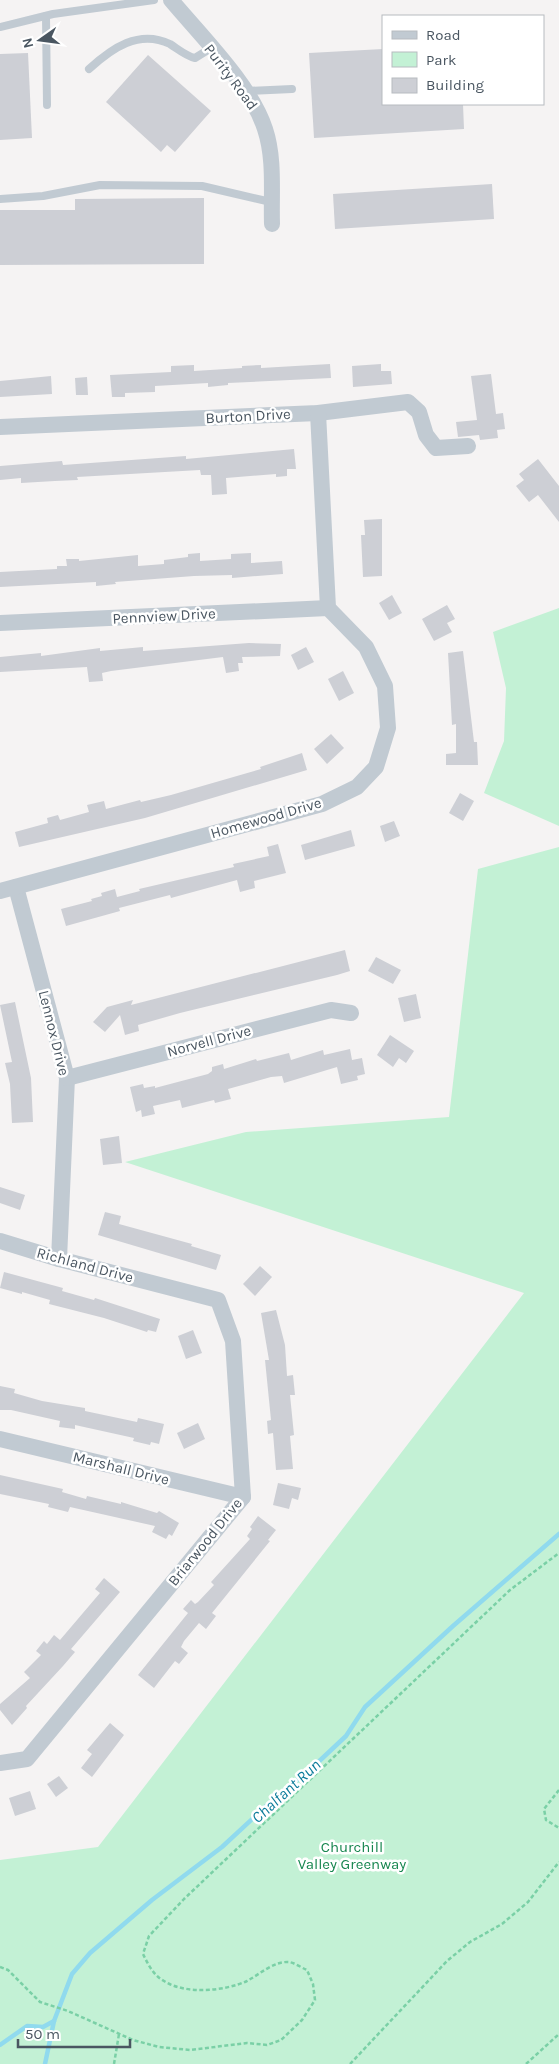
<svg xmlns="http://www.w3.org/2000/svg" width="559" height="2064" viewBox="0 0 559 2064" font-family="Karla,sans-serif">
	<rect width="100%" height="100%" fill="#f5f3f3"/>
	<g fill="#c3f1d5">
		<polygon points="559,608 559,826 484,793 504,741 506,688 493,632"/>
		<polygon points="559,847 559,2064 0,2064 0,1860 98,1847 524,1293 125,1162 246,1132 449,1117 478,869"/>
	</g>
	<g fill="none" stroke-linecap="round" stroke-linejoin="round">
		<g stroke="#90daee" stroke-width="4.5">
			<polyline points="0,2045 27,2026 43,2027 54,2021"/>
			<polyline points="45,2064 54,2021 72,1974 90,1953 152,1900 222,1847 276,1797 313,1767 346,1736 365,1707 453,1626 559,1534"/>
		</g>
	</g>
	<g fill="#cdcfd5">
		<polygon points="383,49 383,104 463,104 464,129 314,138 309,53"/>
		<polygon points="28,53 32,138 0,140 0,54"/>
		<polygon points="148,55 211,111 175,152 167,145 161,152 106,102"/>
		<polygon points="492,184 494,219 335,229 333,194"/>
		<polygon points="204,198 204,264 0,265 0,210 75,210 75,199"/>
		<polygon points="330,364 331,378 228,383 228,385 208,387 208,383 155,386 155,392 125,393 125,397 112,397 110,375 171,372 171,366 194,365 194,371 242,368 242,366 261,365 261,368"/>
		<polygon points="381,364 381,371 391,371 392,384 353,387 352,366"/>
		<polygon points="491,374 496,414 503,413 505,429 497,430 498,438 480,440 479,435 458,437 456,422 477,420 471,376"/>
		<polygon points="51,376 52,394 0,397 0,381"/>
		<polygon points="87,377 88,395 76,395 75,378"/>
		<polygon points="294,449 296,469 287,469 287,476 276,477 276,474 226,478 227,494 212,495 211,475 201,475 200,470 77,477 78,480 55,481 21,483 21,478 0,480 0,466 62,461 63,465 186,456 186,459"/>
		<polygon points="538,459 559,486 559,522 538,495 529,502 516,486 524,480 519,474"/>
		<polygon points="382,519 382,576 363,577 361,535 365,535 364,520"/>
		<polygon points="200,553 200,561 231,559 231,554 251,553 251,563 282,561 283,574 232,578 232,575 194,576 115,582 116,584 96,586 96,582 0,587 0,572 57,569 57,566 67,566 66,559 79,559 79,561 138,555 138,566 164,564 164,560 188,557 188,554"/>
		<polygon points="392,595 402,613 389,620 379,603"/>
		<polygon points="447,605 455,619 447,623 452,632 434,641 422,619"/>
		<polygon points="249,643 281,644 280,656 242,657 243,663 238,663 239,671 226,673 223,657 111,671 102,673 103,681 89,682 87,667 0,672 0,657 41,653 41,656 100,648 100,651 143,647 143,651"/>
		<polygon points="306,647 314,662 298,670 291,655"/>
		<polygon points="463,651 474,742 477,742 478,765 446,765 446,754 456,753 456,724 452,725 448,653"/>
		<polygon points="343,671 354,693 339,701 328,679"/>
		<polygon points="331,734 344,748 327,764 314,749"/>
		<polygon points="302,753 307,770 145,818 19,847 15,832 48,823 47,818 58,815 60,820 89,812 87,805 104,801 106,809 140,800 141,802 171,795 261,769 260,767"/>
		<polygon points="460,793 474,801 463,821 449,813"/>
		<polygon points="394,821 400,836 385,842 380,826"/>
		<polygon points="351,830 355,846 305,860 301,845"/>
		<polygon points="278,844 286,873 254,881 255,888 240,892 237,880 171,898 170,895 119,908 120,911 66,926 61,909 92,901 91,899 102,896 101,893 115,889 117,897 140,891 139,889 234,867 233,864 269,856 267,847"/>
		<polygon points="345,950 350,971 337,975 180,1013 138,1025 139,1031 125,1035 120,1015 105,1032 93,1022 107,1007 133,1000 131,1005"/>
		<polygon points="376,957 401,970 393,984 368,971"/>
		<polygon points="416,994 421,1018 404,1022 398,998"/>
		<polygon points="15,1002 31,1078 33,1122 12,1123 10,1084 5,1063 12,1062 0,1005"/>
		<polygon points="390,1035 414,1051 406,1063 399,1058 393,1067 377,1055"/>
		<polygon points="350,1049 352,1060 362,1058 365,1074 357,1076 358,1080 341,1084 337,1067 284,1083 282,1076 271,1077 228,1089 231,1099 215,1103 214,1100 182,1108 180,1100 153,1106 155,1114 142,1117 141,1110 136,1112 130,1087 143,1084 144,1088 155,1086 155,1088 208,1074 212,1071 212,1067 223,1064 224,1069 256,1059 257,1061 289,1053 291,1060 323,1050 324,1055"/>
		<polygon points="119,1136 122,1163 103,1165 100,1139"/>
		<polygon points="0,1187 25,1195 20,1210 0,1203"/>
		<polygon points="105,1212 121,1216 119,1224 192,1244 191,1246 221,1255 216,1270 98,1235"/>
		<polygon points="260,1266 272,1277 255,1296 243,1284"/>
		<polygon points="4,1272 63,1288 62,1291 94,1300 95,1298 160,1319 156,1332 148,1330 147,1332 104,1318 49,1304 50,1300 22,1292 22,1294 0,1288"/>
		<polygon points="276,1310 285,1345 287,1376 293,1375 295,1395 290,1395 294,1435 290,1436 293,1469 276,1470 273,1433 268,1434 267,1421 271,1420 265,1360 269,1360 261,1313"/>
		<polygon points="193,1330 202,1353 186,1359 178,1336"/>
		<polygon points="0,1386 15,1389 14,1393 42,1401 85,1408 85,1411 137,1422 138,1418 164,1424 159,1444 151,1442 150,1445 133,1441 134,1438 75,1425 75,1429 59,1427 60,1421 11,1410 0,1410"/>
		<polygon points="198,1423 205,1439 184,1449 177,1433"/>
		<polygon points="0,1475 63,1489 62,1492 86,1499 87,1496 121,1504 121,1502 157,1513 159,1511 179,1523 172,1536 169,1534 166,1539 152,1532 155,1526 70,1507 68,1512 48,1507 49,1504 0,1494"/>
		<polygon points="278,1483 301,1488 298,1500 292,1498 289,1509 273,1505"/>
		<polygon points="258,1516 276,1530 268,1540 270,1541 212,1613 216,1616 206,1629 199,1623 184,1641 181,1647 188,1653 179,1664 175,1661 154,1688 138,1675 188,1613 183,1609 191,1600 195,1604 198,1602 214,1585 211,1582 250,1539 247,1536 252,1529 250,1527"/>
		<polygon points="104,1578 120,1592 71,1649 75,1652 63,1666 26,1706 27,1708 12,1725 0,1710 0,1704 30,1678 24,1672 41,1655 36,1651 44,1641 47,1644 54,1635 60,1640 100,1593 95,1589"/>
		<polygon points="110,1723 124,1735 92,1777 81,1768 92,1754 87,1750"/>
		<polygon points="59,1776 68,1788 56,1797 47,1784"/>
		<polygon points="30,1791 36,1809 15,1816 9,1798"/>
	</g>
	<g fill="none" stroke-linecap="round" stroke-linejoin="round">
		<g stroke="#7ad0a6" stroke-width="2.5" stroke-dasharray="4 2.5" stroke-linecap="butt">
			<polyline points="559,1790 544,1809 546,1820 559,1828"/>
			<path d="M0,1967l8,3 32,32 28,9 65,29 26,7 31,3 57,-7 20,2 14,-5 21,-20 13,-20 -2,-16 -6,-14c-5,-2 -12,-7 -18,-8 -15,-1 -29,12 -42,19 -22,10 -61,14 -83,0 -11,-6 -16,-17 -21,-27l6,-18 35,-37 326,-309 49,-37"/>
			<polyline points="114,2064 119,2034"/>
			<polyline points="350,2064 447,1961 470,1942 502,1924 528,1902 559,1862"/>
			<polyline points="526,2064 559,2034"/>
		</g>
		<g stroke="#c1cad2" stroke-width="8">
			<polyline points="46,16 47,105"/>
			<polyline points="0,27 53,14 154,0"/>
			<path d="M89,69c23,-21 50,-40 81,-25 8,5 16,12 25,14l16,-10"/>
			<polyline points="246,91 292,89"/>
			<polyline points="0,199 43,196 100,185 202,186 271,202"/>
		</g>
		<g stroke="#c1cad2" stroke-width="16">
			<path d="M171,0c30,36 80,85 94,129 10,30 6,64 7,95"/>
			<polyline points="0,427 318,413 408,402 419,412 426,435 436,448 468,446"/>
			<polyline points="0,623 328,608"/>
			<polyline points="16,887 67,1078 59,1259"/>
			<polyline points="0,891 322,804 357,787 376,767 388,728 385,686 366,647 328,608 318,413"/>
			<polyline points="67,1078 331,1010 351,1013"/>
			<polyline points="0,1241 59,1259 218,1300 233,1341 243,1497 27,1759 0,1763"/>
			<polyline points="0,1439 243,1497"/>
		</g>
	</g>
	<g text-anchor="middle" dominant-baseline="central" stroke-width="5" stroke-linejoin="round" paint-order="stroke">
		<g font-size="15" fill="#4a5661" stroke="#fff">
			<text transform="translate(231 77) rotate(53)">Purity Road</text>
			<text transform="translate(248 416) rotate(-3)">Burton Drive</text>
			<text transform="translate(164 616) rotate(-3)">Pennview Drive</text>
			<text transform="translate(266 818) rotate(-16)">Homewood Drive</text>
			<text transform="translate(54 1033) rotate(76)">Lennox Drive</text>
			<text transform="translate(209 1041) rotate(-15)">Norvell Drive</text>
			<text transform="translate(85 1265) rotate(15)">Richland Drive</text>
			<text transform="translate(121 1468) rotate(14)">Marshall Drive</text>
			<text transform="translate(205 1542) rotate(-51)">Briarwood Drive</text>
		</g>
		<g font-size="15" fill="#17864f" stroke="#fff">
			<text x="352" y="1847">Churchill<tspan x="352" dy="17">Valley Greenway</tspan></text>
		</g>
		<g font-size="16" font-style="italic" fill="#0c7c9b" stroke="#fff">
			<text transform="translate(286 1791) rotate(-42)">Chalfant Run</text>
		</g>
	</g>
	<rect x="382" y="15" width="162" height="90" fill="#ffffff" stroke="#b7bbc0"/>
	<rect x="392" y="31" width="25" height="8" fill="#c1cad2" stroke="#b7bbc0"/>
	<text x="426" y="40" font-size="15" fill="#4a5661">Road</text>
	<rect x="392" y="52" width="25" height="15" fill="#c3f1d5" stroke="#b7bbc0"/>
	<text x="426" y="65" font-size="15" fill="#4a5661">Park</text>
	<rect x="392" y="78" width="25" height="15" fill="#cdcfd5" stroke="#b7bbc0"/>
	<text x="426" y="90" font-size="15" fill="#4a5661">Building</text>
	<g transform="translate(40 40) rotate(256)" stroke="#ffffff" stroke-width="4" paint-order="stroke">
	<path d="M0-4L9 19L0 12L-9 19Z" fill="#4a5661"/>
	<text y="-8" font-size="14" font-weight="bold" text-anchor="middle" fill="#4a5661">N</text>
	</g>
	<path d="M18 2039v8h112v-8" fill="none" stroke="#4a5661" stroke-width="2.5"/>
	<text x="25" y="2039" font-size="15" fill="#4a5661" stroke="#ffffff" stroke-width="4" paint-order="stroke">50 m</text>
</svg>
